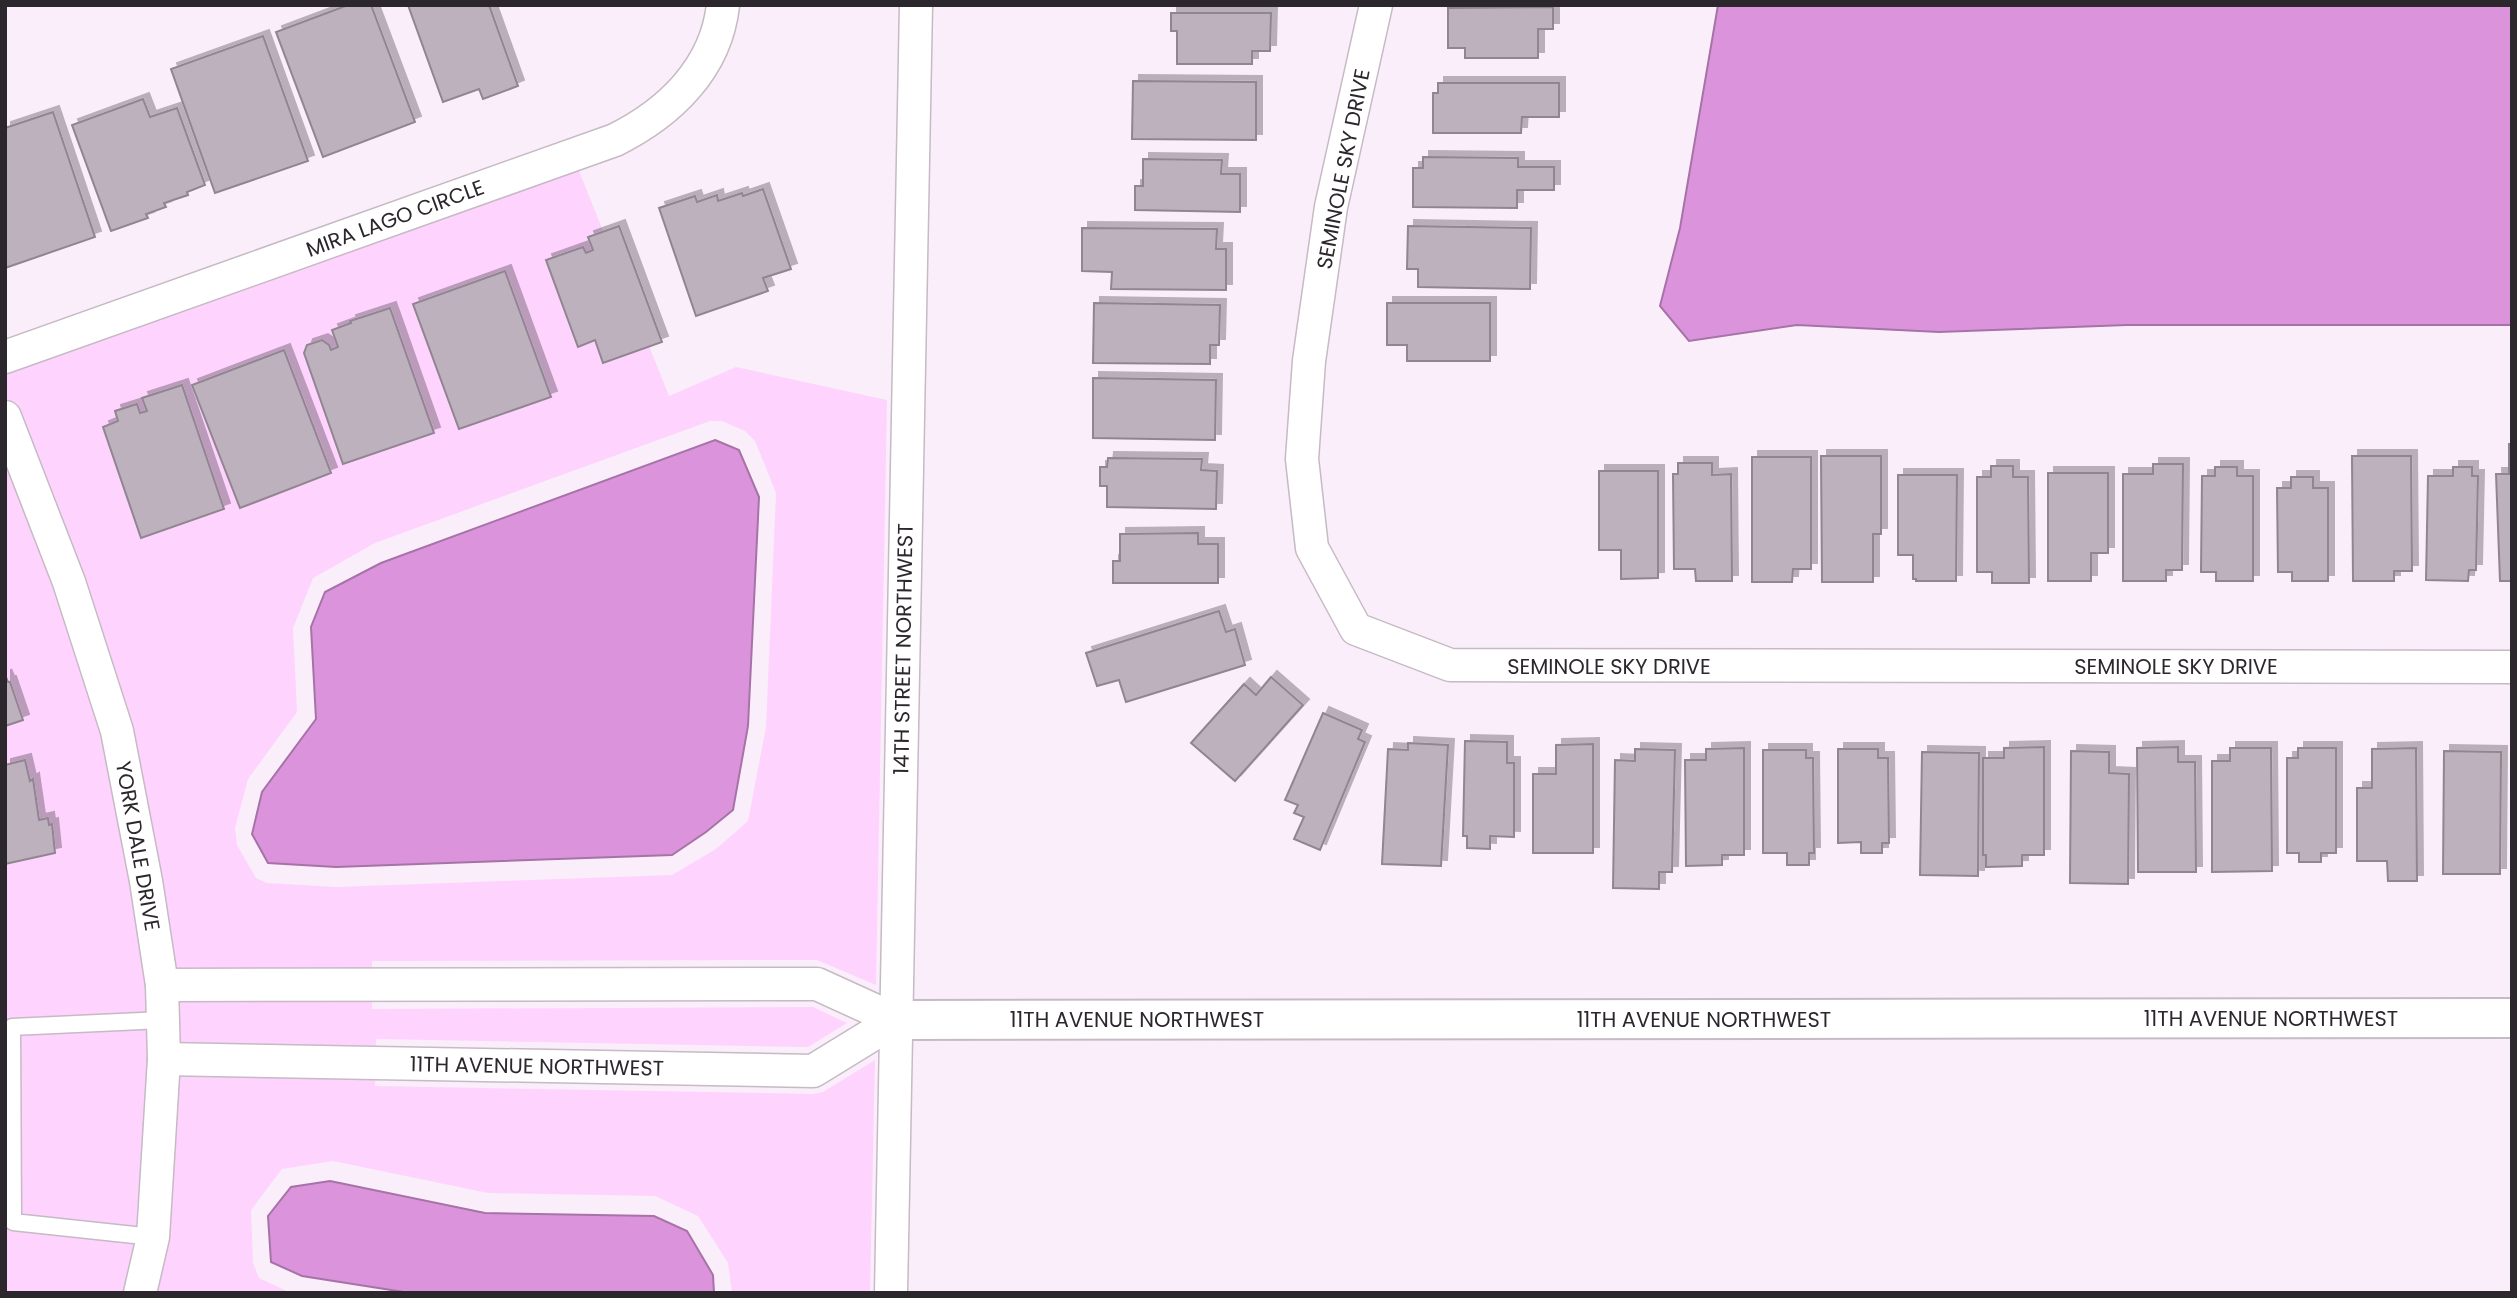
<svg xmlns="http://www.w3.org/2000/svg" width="2517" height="1298" viewBox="0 0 2517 1298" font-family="Poppins,sans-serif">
	<defs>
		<filter id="shadow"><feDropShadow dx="6" dy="-6" stdDeviation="0" flood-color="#0004"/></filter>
	</defs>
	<rect width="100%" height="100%" fill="#fbeefb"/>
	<path fill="#fed3fe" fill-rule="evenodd" d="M575,161l94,235 67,-29 151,33 -11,585 -59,-25 -445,1v48l441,-2 34,16 -39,24 -432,-8 -1,47 438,8 10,-2 52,-32 -5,233h-138l-4,-30 -30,-47 -43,-20 -167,-3 -155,-32 -51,8 -31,41 2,53 6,15 32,15h-286v-934zM710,421h12l23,10 10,10 21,52 -10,234 -18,94 -32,28 -44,26 -336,12 -69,-4 -11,-5 -19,-33 -2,-17 13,-49 49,-67 -4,-84 20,-50 62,-35z"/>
	<g fill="#db94dc" stroke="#a673a7" stroke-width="2">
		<polygon points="1718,5 2512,5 2512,325 2127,325 1939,332 1797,325 1689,341 1660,306 1680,228"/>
		<polygon points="715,440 739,450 759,497 748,726 733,810 706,832 672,855 336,867 268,863 252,834 262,792 316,719 311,627 325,592 381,563"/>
		<polygon points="330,1181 485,1213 654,1216 687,1231 713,1275 714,1293 410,1293 302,1276 271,1262 268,1216 291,1187"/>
	</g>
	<g fill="#bdb1bd" stroke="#908590" stroke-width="2" filter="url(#shadow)">
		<polygon points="348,5 371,5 415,122 323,157 276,32"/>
		<polygon points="408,5 489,5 518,86 483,99 479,89 443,102"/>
		<polygon points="1553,7 1553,29 1538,29 1538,58 1465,58 1465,48 1448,48 1448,8"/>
		<polygon points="1171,13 1271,13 1270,51 1252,51 1252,64 1177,64 1177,31 1171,31"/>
		<polygon points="263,36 308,161 215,193 171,69"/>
		<polygon points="1133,81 1256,82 1256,140 1132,139"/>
		<polygon points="1438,83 1559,83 1559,117 1522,117 1521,133 1433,133 1433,93 1438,93"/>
		<polygon points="143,99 150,117 177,108 205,185 187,192 188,195 164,203 166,207 146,214 148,218 111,231 72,125"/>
		<polygon points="53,112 95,237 5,268 5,128"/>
		<polygon points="1423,157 1518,158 1518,167 1554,167 1554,190 1517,190 1517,208 1413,207 1413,168 1423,168"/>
		<polygon points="1143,159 1222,160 1221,174 1240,174 1240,212 1135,210 1135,186 1143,186"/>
		<polygon points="763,189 791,269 763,278 768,291 696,316 659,208 695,196 697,202 717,195 718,201 742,193 743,196"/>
		<polygon points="619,226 662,342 603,363 595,340 578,347 546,260 583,247 586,253 593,250 588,237"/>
		<polygon points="1408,226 1531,228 1530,289 1418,287 1418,269 1407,269"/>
		<polygon points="1082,228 1217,229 1216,249 1226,249 1226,290 1111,289 1112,272 1082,271"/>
		<polygon points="505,271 551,397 459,429 413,304"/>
		<polygon points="1094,303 1220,305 1219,345 1210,345 1210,364 1093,363"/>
		<polygon points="1387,303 1490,303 1490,361 1407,361 1407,345 1387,345"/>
		<polygon points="390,308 434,433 343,464 304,353 307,345 322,340 329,345 331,350 338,347 332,330 351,323 350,321"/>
		<polygon points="284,350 331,473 240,508 192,385"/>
		<polygon points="1093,378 1216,380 1215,440 1093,438"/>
		<polygon points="182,385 224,509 141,538 103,427 118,421 115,411 137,404 140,413 147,411 142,398"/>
		<polygon points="2509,444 2512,444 2512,581 2500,581 2496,474 2509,474"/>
		<polygon points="1821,456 1881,456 1881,534 1873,534 1873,582 1822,582"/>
		<polygon points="2352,456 2411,456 2412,571 2394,571 2394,581 2353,581"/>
		<polygon points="1752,457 1811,457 1811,569 1793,569 1792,582 1752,582"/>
		<polygon points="1108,458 1202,459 1201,470 1217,471 1216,509 1107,507 1107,486 1100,486 1100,467 1107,467"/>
		<polygon points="1678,463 1712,463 1712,475 1731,474 1732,581 1696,581 1695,569 1674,569 1673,474 1678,474"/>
		<polygon points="2153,464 2183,464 2182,570 2166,570 2166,581 2123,581 2123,474 2153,474"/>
		<polygon points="1991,466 2013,466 2013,477 2028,477 2029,583 1992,583 1992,572 1977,572 1977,477 1991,477"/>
		<polygon points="2215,467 2237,467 2237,476 2253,476 2253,581 2216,581 2216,572 2201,572 2202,476 2215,476"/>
		<polygon points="2453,467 2472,467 2472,476 2478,476 2476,570 2469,570 2468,581 2426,580 2428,476 2453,476"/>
		<polygon points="1599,471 1658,471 1658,578 1621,579 1621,550 1599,550"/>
		<polygon points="2048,473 2108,473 2108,553 2091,553 2091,581 2048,581"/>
		<polygon points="1898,475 1957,475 1956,581 1916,581 1916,579 1913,579 1913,555 1898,555"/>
		<polygon points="2291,477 2313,477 2313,488 2328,488 2328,581 2292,581 2292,572 2278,572 2277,488 2291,488"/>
		<polygon points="1198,533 1198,544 1218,544 1218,583 1113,583 1113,561 1120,561 1120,534"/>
		<polygon points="1219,611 1226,632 1235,629 1245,665 1126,702 1119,680 1097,686 1086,653"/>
		<polygon points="5,675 8,682 10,682 23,720 5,726"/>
		<polygon points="1271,677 1303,705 1235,781 1191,743 1244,684 1256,695"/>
		<polygon points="1323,713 1362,730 1358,739 1365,742 1320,850 1294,839 1304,817 1294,813 1298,805 1285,800"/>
		<polygon points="1465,741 1507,742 1507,763 1514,763 1514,837 1490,836 1490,849 1467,848 1467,836 1463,836"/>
		<polygon points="1408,743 1448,745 1441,866 1382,864 1388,749 1408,750"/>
		<polygon points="1593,744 1593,853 1533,853 1533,774 1556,774 1556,745"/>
		<polygon points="2044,747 2044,855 2022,855 2022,866 1986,867 1986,855 1983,855 1983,758 2004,758 2004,748"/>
		<polygon points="2178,747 2178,762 2195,762 2196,872 2138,872 2137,748"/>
		<polygon points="1744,748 1744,855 1722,855 1722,865 1686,866 1685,760 1706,760 1706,749"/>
		<polygon points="2230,748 2271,748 2272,871 2212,872 2212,761 2230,761"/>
		<polygon points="2298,748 2336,748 2336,853 2321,853 2321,862 2299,862 2299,853 2287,853 2287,758 2298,758"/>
		<polygon points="2416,748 2417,881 2388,881 2387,861 2357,861 2357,788 2372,788 2372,749"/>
		<polygon points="1635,749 1675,750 1672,872 1659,872 1659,889 1613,888 1615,760 1635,761"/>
		<polygon points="1838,749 1878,749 1878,758 1888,758 1889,843 1882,843 1882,853 1861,853 1861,842 1838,843"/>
		<polygon points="1763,750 1806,750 1806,758 1813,758 1814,853 1809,853 1809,865 1787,865 1787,853 1763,853"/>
		<polygon points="2071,751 2109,752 2109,773 2129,774 2128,884 2070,883"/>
		<polygon points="2444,751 2501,752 2500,874 2443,874"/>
		<polygon points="1922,752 1979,753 1978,876 1920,875"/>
		<polygon points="25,760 30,781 33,779 39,820 48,818 49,825 52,824 55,853 5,864 5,765"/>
	</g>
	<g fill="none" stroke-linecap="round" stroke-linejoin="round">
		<defs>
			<polyline id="lane" points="153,1237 13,1222 12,1027 163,1020"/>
			<g id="street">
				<polyline points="1376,5 1331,207 1309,361 1302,459 1312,548 1356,629 1450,665 2512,667"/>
				<path d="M5,357l610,-217c54,-27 101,-71 108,-135"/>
				<polyline points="5,417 69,582 117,731 146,881 162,985 164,1059 153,1237 140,1293"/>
				<polyline points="162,985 817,984 896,1020"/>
				<polyline points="164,1059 813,1071 896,1020"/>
				<polyline points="891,1293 916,5"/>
			</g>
			<polyline id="secondary" points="896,1020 2512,1018"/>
		</defs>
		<use href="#lane" stroke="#c6bac5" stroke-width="19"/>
		<use href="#street" stroke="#c6bac5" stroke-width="35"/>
		<use href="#secondary" stroke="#c6bac5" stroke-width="42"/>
		<use href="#lane" stroke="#fff" stroke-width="16"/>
		<use href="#street" stroke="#fff" stroke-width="32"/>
		<use href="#secondary" stroke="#fff" stroke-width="38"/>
	</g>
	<g text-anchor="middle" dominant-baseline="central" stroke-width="6" stroke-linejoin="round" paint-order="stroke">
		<g font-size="21" fill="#2c272c" stroke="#fff">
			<text transform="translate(1343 169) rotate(-79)">SEMINOLE SKY DRIVE</text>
			<text transform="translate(395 218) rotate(-20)">MIRA LAGO CIRCLE</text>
			<text transform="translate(903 649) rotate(-89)">14TH STREET NORTHWEST</text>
			<text x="1609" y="666">SEMINOLE SKY DRIVE</text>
			<text x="2176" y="666">SEMINOLE SKY DRIVE</text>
			<text transform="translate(138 846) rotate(80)">YORK DALE DRIVE</text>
			<text x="2271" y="1018">11TH AVENUE NORTHWEST</text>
			<text x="1137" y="1019">11TH AVENUE NORTHWEST</text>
			<text x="1704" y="1019">11TH AVENUE NORTHWEST</text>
			<text transform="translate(537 1066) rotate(1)">11TH AVENUE NORTHWEST</text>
		</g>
	</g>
	<rect width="2517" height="1298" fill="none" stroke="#2c272c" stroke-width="14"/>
</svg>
